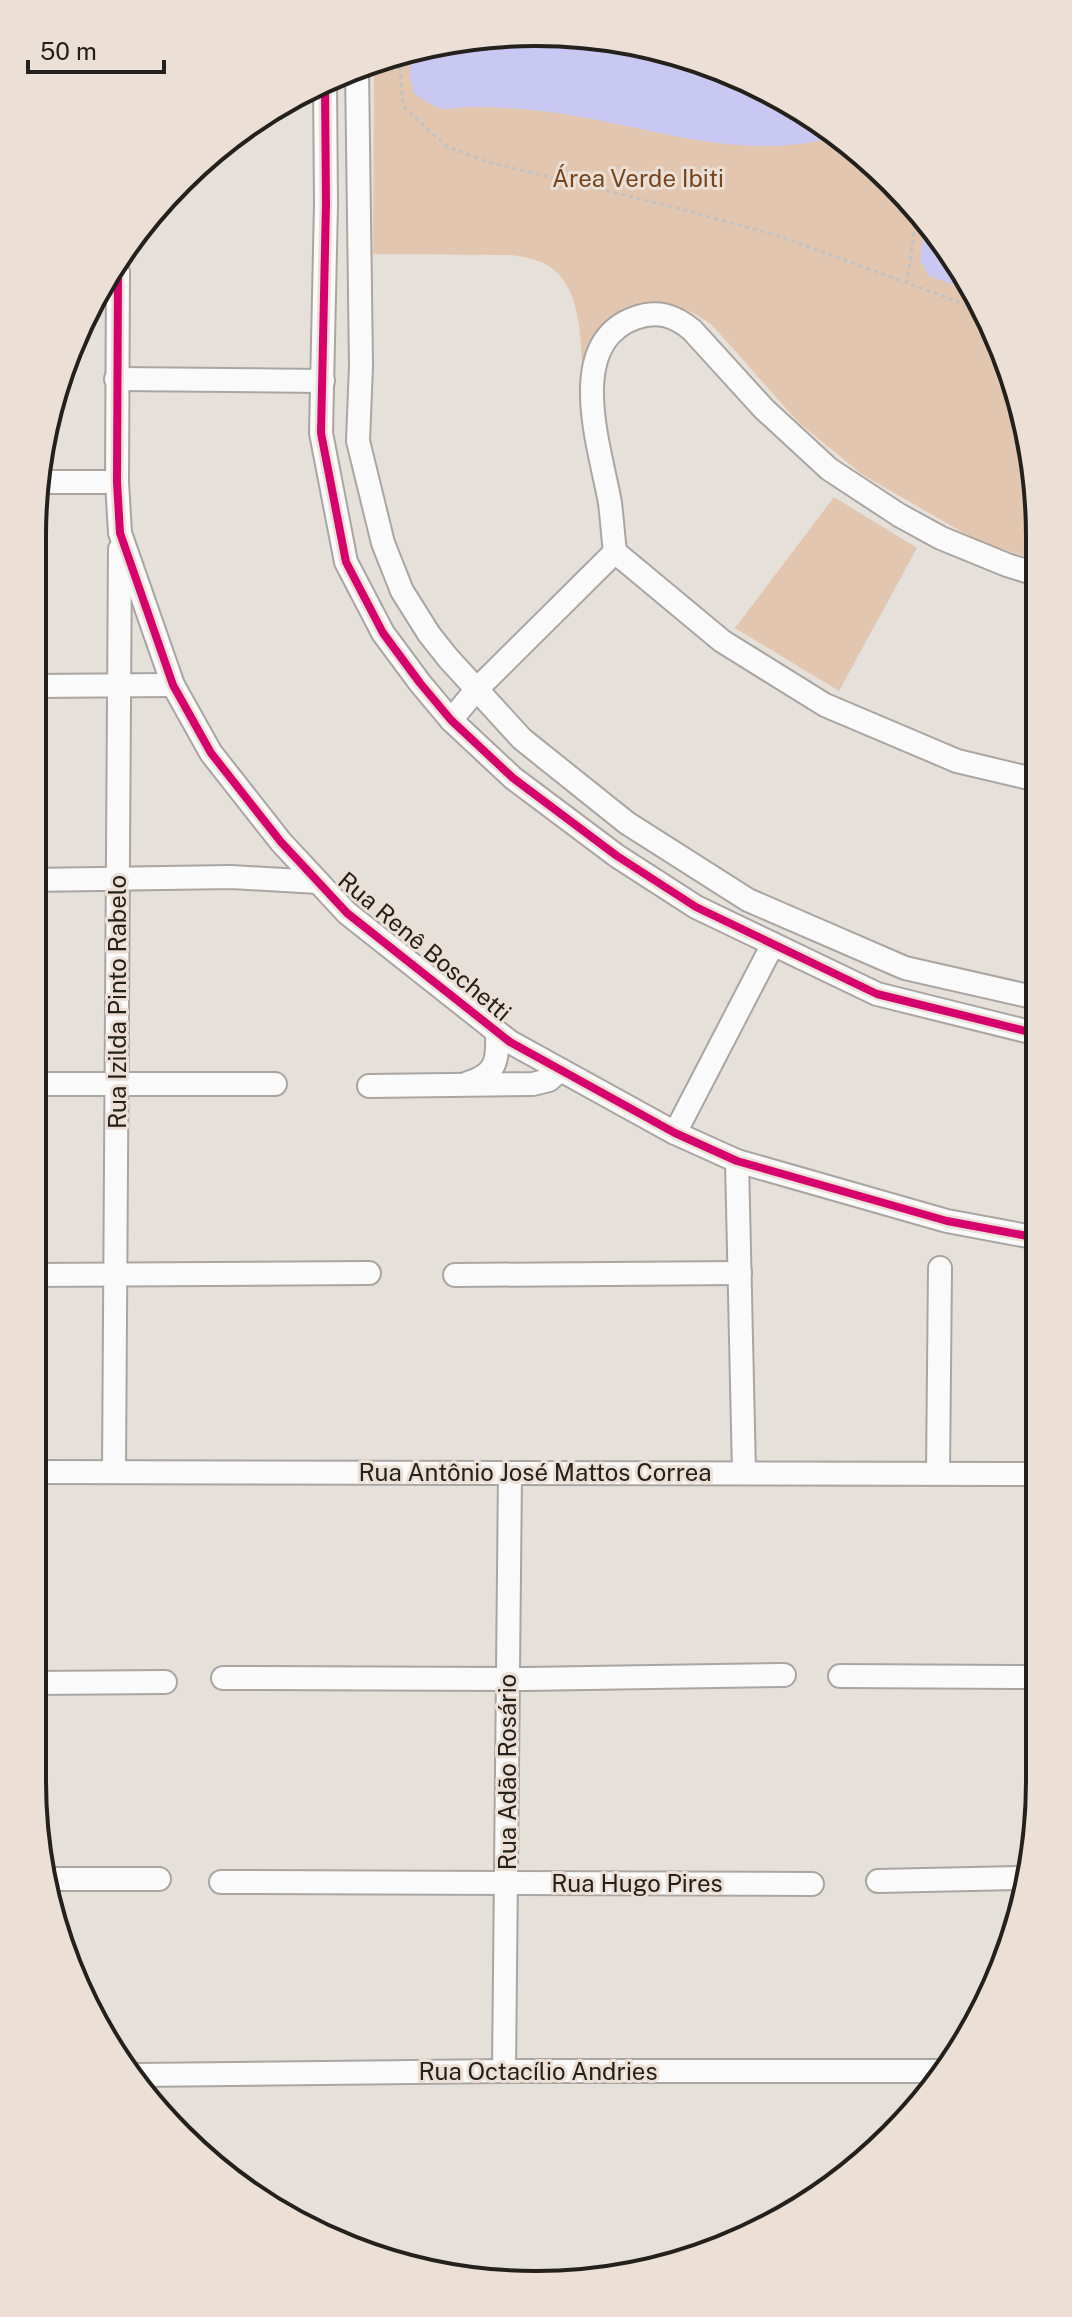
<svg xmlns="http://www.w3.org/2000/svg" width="1072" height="2317" viewBox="0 0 1072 2317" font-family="'Public Sans',sans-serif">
	<rect width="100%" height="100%" fill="#e6e0db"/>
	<g fill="#e2c6b0">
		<path d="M536,32l192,38 114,66 94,93 65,114 35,127v90l-58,-19 -115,-66 -64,-52 -87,-98c-24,-17 -60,-35 -87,-12 -10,7 -34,57 -42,71 -2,-34 0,-92 -30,-115 -11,-9 -28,-12 -42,-14l-138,-1 1,-190z"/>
		<polygon points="834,497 917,548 839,691 735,628"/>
	</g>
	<g fill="#c9c8f3">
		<path d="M536,32l192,38 112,65c-93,30 -190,-9 -283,-22 -29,-4 -57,-6 -86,-6 -10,0 -21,3 -31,1 -8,-2 -18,-10 -26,-15l-4,-16 1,-20z"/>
		<polygon points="926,219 936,229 972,291 929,276 920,261"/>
	</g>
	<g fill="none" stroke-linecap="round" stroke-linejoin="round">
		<defs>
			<g id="minor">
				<polyline points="357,68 361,366 358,441 383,543 402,591 429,634 448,658 522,739 627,823 748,900 905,968 1037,998"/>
				<polyline points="325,82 326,204 321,433 346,562 383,633 420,683 451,720 513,778 617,856 696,907 877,994 1038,1034"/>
				<polyline points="118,272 117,482 120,533 173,685 211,753 281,842 347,913 510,1042 675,1133 737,1161 947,1221 1038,1238"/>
				<polyline points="116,379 323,381"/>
				<polyline points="43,482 117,482"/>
				<polyline points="615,552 722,641 825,705 957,761 1037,780"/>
				<polyline points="32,686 173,685"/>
				<path d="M451,720l25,-30 139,-138c-2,-16 -3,-33 -5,-49 -9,-53 -47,-159 25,-185 22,-8 39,-3 57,12l72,79 65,60 70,46 42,23 66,27 29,9"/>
				<polyline points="32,880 231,877 318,882"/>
				<path d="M468,1083c29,-9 30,-23 29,-51"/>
				<polyline points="32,1084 275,1084"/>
				<polyline points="369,1086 533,1084 549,1080 560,1070"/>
				<polyline points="675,1133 773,944"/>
				<polyline points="737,1161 744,1472"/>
				<polyline points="32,1275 369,1273"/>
				<polyline points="455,1275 740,1273"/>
				<polyline points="32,1472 1039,1474"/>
				<polyline points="114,1472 120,549"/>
				<polyline points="938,1473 940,1268"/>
				<polyline points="840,1676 1040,1677"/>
				<polyline points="223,1678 524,1679 784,1675"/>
				<polyline points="32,1683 165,1682"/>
				<polyline points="48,1879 159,1879"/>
				<polyline points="878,1881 1021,1878"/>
				<polyline points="221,1882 812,1884"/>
				<polyline points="504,2071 510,1473"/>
				<polyline points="135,2075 504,2071 941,2071"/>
			</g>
		</defs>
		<use href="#minor" stroke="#aaa5a1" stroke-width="26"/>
		<g stroke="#c3c1bf" stroke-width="3" stroke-dasharray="4 4" stroke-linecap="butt">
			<polyline points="399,59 403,106 446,146 488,162 673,207 779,236 983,311"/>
			<polyline points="907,284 917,210"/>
		</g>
		<use href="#minor" stroke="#fbfafa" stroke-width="22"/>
		<defs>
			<g id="cycleway">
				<polyline points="325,82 326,204 321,433 346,562 383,633 420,683 451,720 513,778 617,856 696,907 877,994 1038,1034"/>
				<polyline points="118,272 117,482 120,533 173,685 211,753 281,842 347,913 510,1042 675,1133 737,1161 947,1221 1038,1238"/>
			</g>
		</defs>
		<use href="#cycleway" stroke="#ebdfd6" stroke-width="13"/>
		<use href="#cycleway" stroke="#d6006c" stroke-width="8"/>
	</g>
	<g text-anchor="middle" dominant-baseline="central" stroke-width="6" stroke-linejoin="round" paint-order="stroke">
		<g font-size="24" fill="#75461d" stroke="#ebdfd6">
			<text x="638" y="178">Área Verde Ibiti</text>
		</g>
		<g font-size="24" fill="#24201c" stroke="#ebdfd6">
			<text transform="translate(425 946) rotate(40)">Rua Renê Boschetti</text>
			<text transform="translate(117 1002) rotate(-90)">Rua Izilda Pinto Rabelo</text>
			<text x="535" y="1472">Rua Antônio José Mattos Correa</text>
			<text transform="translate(507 1772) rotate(-90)">Rua Adão Rosário</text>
			<text x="637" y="1883">Rua Hugo Pires</text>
			<text x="538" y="2071">Rua Octacílio Andries</text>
		</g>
	</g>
	<path d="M0 0H1072V2317H0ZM536 46H536A490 490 0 0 1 1026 536V1781A490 490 0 0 1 536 2271H536A490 490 0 0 1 46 1781V536A490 490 0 0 1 536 46Z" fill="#ebdfd6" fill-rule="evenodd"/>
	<path fill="none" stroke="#24201c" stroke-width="4" d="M536 46H536A490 490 0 0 1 1026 536V1781A490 490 0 0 1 536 2271H536A490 490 0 0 1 46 1781V536A490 490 0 0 1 536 46Z"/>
	<path d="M28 60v12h136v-12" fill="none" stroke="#24201c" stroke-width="4"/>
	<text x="40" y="60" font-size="24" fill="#24201c" stroke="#ebdfd6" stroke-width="6" paint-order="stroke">50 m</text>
</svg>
